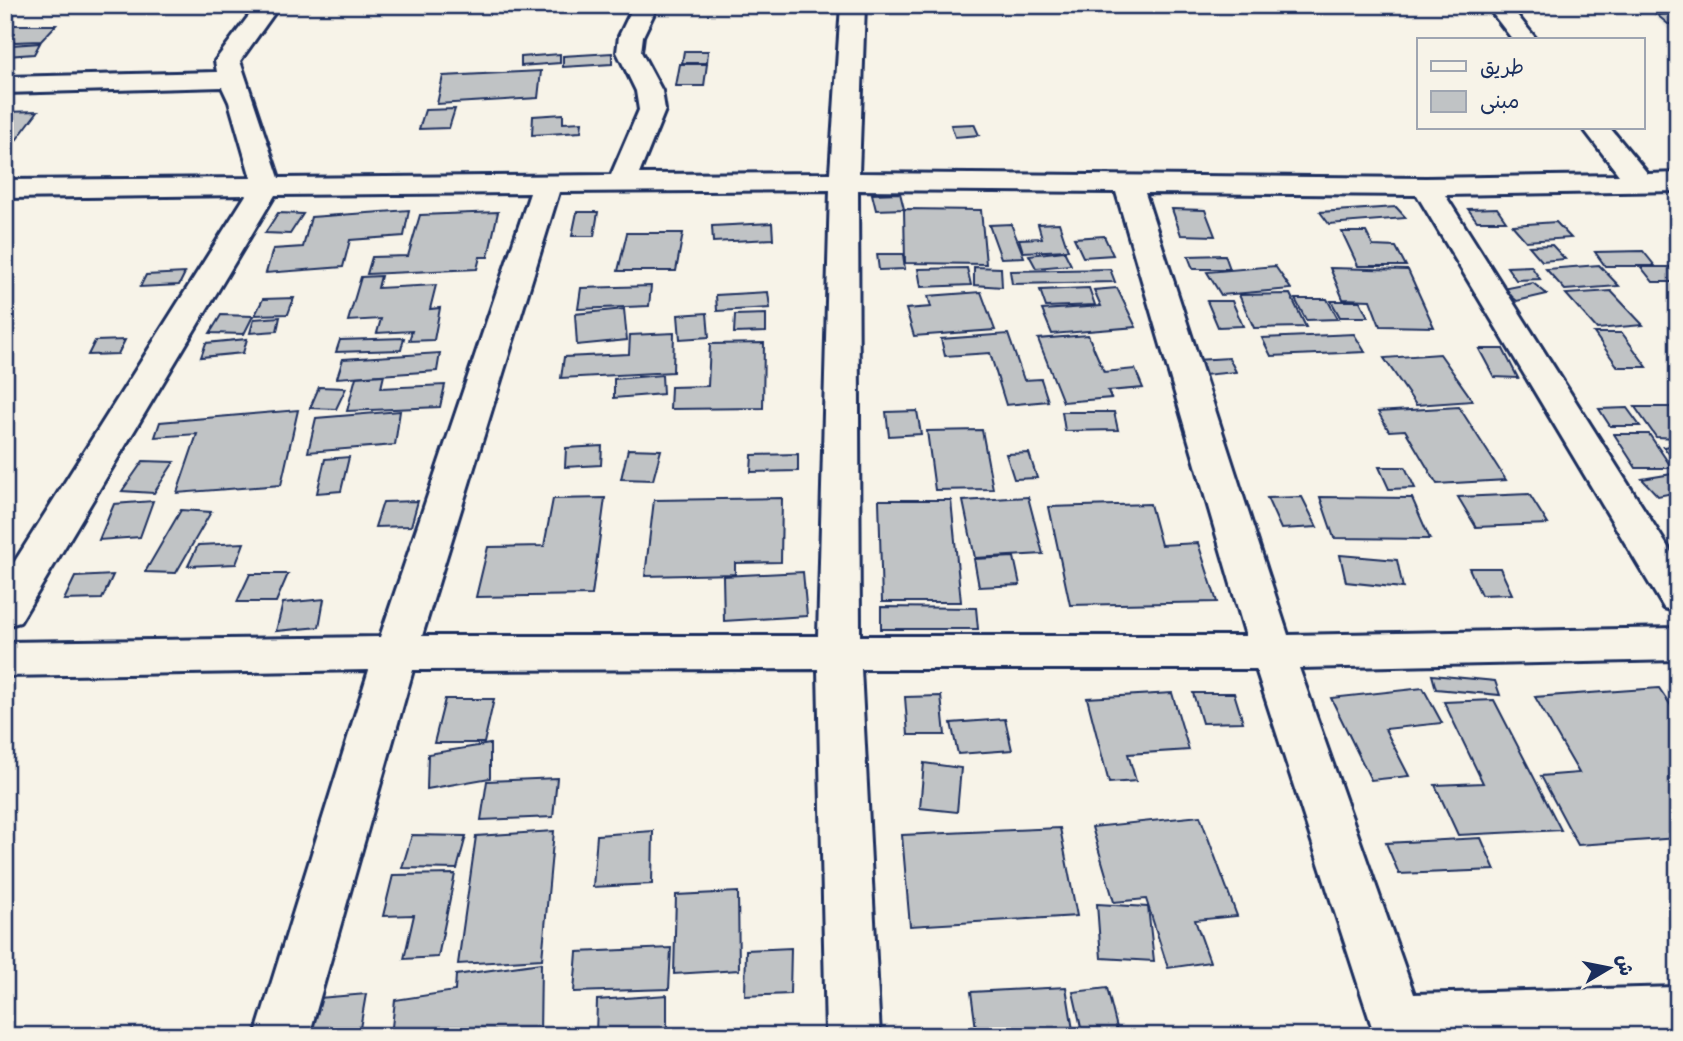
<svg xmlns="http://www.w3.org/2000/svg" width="1683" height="1041" viewBox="0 0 1683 1041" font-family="Sriracha,'Playpen Sans Arabic',sans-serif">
	<rect width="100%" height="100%" fill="#f7f3e8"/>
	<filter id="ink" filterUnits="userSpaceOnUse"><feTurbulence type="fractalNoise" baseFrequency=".0143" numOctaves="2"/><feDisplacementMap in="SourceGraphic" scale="14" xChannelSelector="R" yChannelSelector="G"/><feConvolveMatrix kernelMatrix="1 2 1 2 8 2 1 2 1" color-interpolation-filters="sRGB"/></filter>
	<g filter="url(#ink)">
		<polygon fill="#e6e5de" points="1643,5 1678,5 1678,39"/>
		<g fill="#c0c3c5" stroke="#1b2f5e" stroke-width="2">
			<polygon points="15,5 66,5 12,8"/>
			<polygon points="1678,14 1678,24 1668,24 1657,15"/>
			<polygon points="5,25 56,25 41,41 14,42 5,51"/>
			<polygon points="40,43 34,54 6,56 12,45"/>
			<polygon points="684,51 708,51 707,63 682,63"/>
			<polygon points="612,53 612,64 563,67 563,56"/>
			<polygon points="560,54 560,63 521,66 521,57"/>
			<polygon points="680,64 707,64 704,86 676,86"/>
			<polygon points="541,71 538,98 437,104 443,76"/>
			<polygon points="455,109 449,128 419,129 425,110"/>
			<polygon points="38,111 5,155 5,112"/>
			<polygon points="563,114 563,123 582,122 581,132 532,135 533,116"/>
			<polygon points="974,124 979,135 955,137 951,125"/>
			<polygon points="900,193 904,209 876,210 872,194"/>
			<polygon points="1396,207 1406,218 1329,224 1320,212"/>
			<polygon points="1497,208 1506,221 1477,221 1468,209"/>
			<polygon points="904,209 981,210 986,264 905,263"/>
			<polygon points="1172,209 1205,210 1215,236 1181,235"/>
			<polygon points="409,210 404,236 350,240 343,267 266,273 273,249 303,247 311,217"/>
			<polygon points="498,212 488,257 480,257 477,269 367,274 372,257 408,256 420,215"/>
			<polygon points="577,212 598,212 594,236 572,236"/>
			<polygon points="278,213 303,214 290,234 265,233"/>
			<polygon points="1556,222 1571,238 1526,241 1512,225"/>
			<polygon points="772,223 773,239 713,242 712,226"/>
			<polygon points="1059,223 1068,250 1023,252 1019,239 1042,238 1038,224"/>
			<polygon points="1011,224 1024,257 1001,258 989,225"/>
			<polygon points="1342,232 1366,232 1373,246 1396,247 1406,266 1358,266"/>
			<polygon points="627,233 683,233 676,271 618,271"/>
			<polygon points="1104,236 1113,255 1083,257 1074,238"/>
			<polygon points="1552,245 1565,259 1542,261 1529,246"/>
			<polygon points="1064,251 1071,265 1036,268 1029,255"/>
			<polygon points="1643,251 1655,266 1605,266 1595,252"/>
			<polygon points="877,254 903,254 905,269 879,270"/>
			<polygon points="1225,255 1230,269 1193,269 1188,256"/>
			<polygon points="1599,265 1619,286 1565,290 1546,269"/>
			<polygon points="1275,266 1291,289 1221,295 1207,272"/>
			<polygon points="1531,266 1540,279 1516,280 1507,267"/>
			<polygon points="974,267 1001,268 1002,287 974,285"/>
			<polygon points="1641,267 1678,267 1678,282 1653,282"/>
			<polygon points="967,268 971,285 921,287 918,269"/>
			<polygon points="1330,268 1408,270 1434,327 1380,326 1370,300 1343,299"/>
			<polygon points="1110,269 1115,282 1012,284 1010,271"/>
			<polygon points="185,273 179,285 140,287 146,275"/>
			<polygon points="381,276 378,288 436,285 430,309 440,308 434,340 409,341 412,331 377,333 381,319 348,321 361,277"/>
			<polygon points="1533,283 1547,294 1517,301 1503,289"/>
			<polygon points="651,286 649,306 578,309 581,288"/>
			<polygon points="1089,288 1095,305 1046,307 1040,290"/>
			<polygon points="1117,288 1136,327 1052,334 1042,310 1101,306 1094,290"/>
			<polygon points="1611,291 1643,325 1597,329 1566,294"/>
			<polygon points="768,292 770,308 717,311 716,295"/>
			<polygon points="981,292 995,330 914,336 906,309 931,307 928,296"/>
			<polygon points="1290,294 1306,327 1254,328 1239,295"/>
			<polygon points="294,298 288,314 255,315 263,299"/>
			<polygon points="1295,299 1327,299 1338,319 1306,320"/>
			<polygon points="1207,301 1232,301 1243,326 1218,327"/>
			<polygon points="1331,301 1360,301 1368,317 1340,317"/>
			<polygon points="624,309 627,340 577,345 575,314"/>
			<polygon points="707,313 709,337 680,339 678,315"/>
			<polygon points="766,314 766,332 734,333 735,315"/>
			<polygon points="221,315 253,316 244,334 210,333"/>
			<polygon points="280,317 277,331 250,333 254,319"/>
			<polygon points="674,333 673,372 561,378 564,357 629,354 630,335"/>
			<polygon points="1594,333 1622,333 1647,367 1618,367"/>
			<polygon points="1008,334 1024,380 1041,379 1048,401 1006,405 990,353 945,356 941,339"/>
			<polygon points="1354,334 1365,352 1271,356 1262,338"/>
			<polygon points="1088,335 1104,372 1135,369 1143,388 1108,391 1111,398 1063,402 1038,339"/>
			<polygon points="404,338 401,350 336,352 340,340"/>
			<polygon points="247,339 243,353 201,357 206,343"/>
			<polygon points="125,340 118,354 88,355 95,341"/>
			<polygon points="764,343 763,408 670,409 671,387 708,386 710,344"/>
			<polygon points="1479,349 1503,349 1518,378 1494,377"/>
			<polygon points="440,353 437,371 337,378 343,359"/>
			<polygon points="1440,354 1473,401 1416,405 1384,358"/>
			<polygon points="1229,358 1236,372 1204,375 1196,360"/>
			<polygon points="384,375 381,388 445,385 440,407 347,411 356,377"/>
			<polygon points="662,375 663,394 614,398 614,379"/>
			<polygon points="319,387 346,388 336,409 310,408"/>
			<polygon points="1459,407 1506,480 1437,484 1405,430 1389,431 1378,412"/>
			<polygon points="1635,407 1678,407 1678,438 1656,437"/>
			<polygon points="1627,408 1640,426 1610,426 1599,409"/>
			<polygon points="298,410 281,485 177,493 197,434 155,437 160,422"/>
			<polygon points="400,411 395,445 308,452 316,418"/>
			<polygon points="917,411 921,434 889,436 886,412"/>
			<polygon points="1062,412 1114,412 1118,430 1065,431"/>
			<polygon points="982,430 993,489 935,490 927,431"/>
			<polygon points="1614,434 1649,434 1672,468 1636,468"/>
			<polygon points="1678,445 1678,463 1663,447"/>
			<polygon points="602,446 601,465 565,467 566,448"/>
			<polygon points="628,449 661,450 653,480 621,479"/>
			<polygon points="1029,453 1037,478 1014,479 1006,454"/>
			<polygon points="798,454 798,471 751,472 752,455"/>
			<polygon points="349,457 341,491 317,493 325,459"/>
			<polygon points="143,461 174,462 154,493 122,491"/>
			<polygon points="1379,467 1405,467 1415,488 1389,489"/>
			<polygon points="1678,473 1678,492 1658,496 1642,479"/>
			<polygon points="1529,494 1548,524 1476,527 1458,497"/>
			<polygon points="1028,497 1043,554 975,558 963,501"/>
			<polygon points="1302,497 1317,527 1281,529 1267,498"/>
			<polygon points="1320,497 1412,498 1430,539 1334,538"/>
			<polygon points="605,498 592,595 476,597 488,547 544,546 553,499"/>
			<polygon points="782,498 781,562 735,563 735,574 645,576 654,500"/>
			<polygon points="879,500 951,500 961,602 882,602"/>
			<polygon points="153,501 140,537 99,540 114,504"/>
			<polygon points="418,501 411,526 375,527 383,502"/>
			<polygon points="1150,504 1161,545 1198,543 1217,602 1070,605 1049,507"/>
			<polygon points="181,510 211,512 176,573 145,572"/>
			<polygon points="244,543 236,564 188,566 198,545"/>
			<polygon points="1340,555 1397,560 1403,588 1346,582"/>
			<polygon points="1014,557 1020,585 979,587 974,559"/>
			<polygon points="1469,568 1500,568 1512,594 1481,595"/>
			<polygon points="803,572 807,616 724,621 723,576"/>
			<polygon points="250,574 288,574 276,602 237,602"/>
			<polygon points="113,575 102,599 64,600 75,577"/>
			<polygon points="324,599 319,627 276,631 283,603"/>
			<polygon points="881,607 976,608 978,629 881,629"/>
			<polygon points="1432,675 1495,681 1500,695 1436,689"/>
			<polygon points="1423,688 1442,723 1385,729 1409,776 1371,780 1331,698"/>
			<polygon points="1659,688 1678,716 1678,838 1578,845 1541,776 1579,773 1535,697"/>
			<polygon points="1172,693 1189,750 1128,754 1136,781 1109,783 1087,698"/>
			<polygon points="1193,693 1234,693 1243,722 1202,723"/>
			<polygon points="941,696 945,735 908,735 905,697"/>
			<polygon points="445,699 494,699 484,743 434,743"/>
			<polygon points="1494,700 1561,830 1458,835 1435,785 1483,783 1444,702"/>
			<polygon points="1005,719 1012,750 958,754 951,723"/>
			<polygon points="490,744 490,778 427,789 428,754"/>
			<polygon points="924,763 961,768 957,812 920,808"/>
			<polygon points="557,778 553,817 481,820 487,781"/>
			<polygon points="1200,816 1237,916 1195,920 1210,962 1168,968 1146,899 1114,902 1092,827"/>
			<polygon points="1060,828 1077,916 910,926 902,835"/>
			<polygon points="554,831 542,959 458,964 476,836"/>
			<polygon points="653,831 652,884 593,887 597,835"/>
			<polygon points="412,835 466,836 457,869 402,868"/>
			<polygon points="1481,838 1495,870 1399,874 1386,843"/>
			<polygon points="455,874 438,957 404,959 414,915 383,916 393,875"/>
			<polygon points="738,892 739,970 674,974 676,895"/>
			<polygon points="1097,904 1148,907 1154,961 1101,958"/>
			<polygon points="671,948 669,989 574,992 577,952"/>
			<polygon points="791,948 790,994 745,996 746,950"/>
			<polygon points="541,963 540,1036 391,1036 395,1000 455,991 456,975"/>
			<polygon points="1066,987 1074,1036 977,1036 971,992"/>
			<polygon points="1107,988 1119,1036 1083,1036 1073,992"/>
			<polygon points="366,994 359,1034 299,1036 307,999"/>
			<polygon points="667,995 667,1033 596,1036 597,1000"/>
		</g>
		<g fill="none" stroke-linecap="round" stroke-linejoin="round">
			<defs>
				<g id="minor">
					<path d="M257,5h23l-40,56 39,117 332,-3 28,-65 -3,-19 -19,-39 2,-16 15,-31h24l-15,31 -2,16 21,39 3,19 -26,64 191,-1 11,-168h24l-6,168 567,5 193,-3 -36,-47h27l38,46 30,-1v18l-233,4 233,368v49l-14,-4 -247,-413 -272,-2 143,442 390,-7v32l-379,8 115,326 264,-7v49h-303l-119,-367h-395l19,367h-54l-8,-367 -405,1 -104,366h-54l114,-366 -364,6v-34l375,-5 150,-444 -255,2 -255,427 -15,4v-49l241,-382 -241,3v-18l246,-2 -22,-76 -7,-15 -217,6v-16l212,-5 -2,-11zM830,190l-12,446h-396l137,-444zM858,190l258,2 130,444h-386z"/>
					<polygon points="1486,5 1509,5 1537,40 1513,40"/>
				</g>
			</defs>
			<use href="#minor" stroke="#1b2f5e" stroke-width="6"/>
			<use href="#minor" fill="#f7f3e8" fill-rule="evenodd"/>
		</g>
	</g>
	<rect width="1683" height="1041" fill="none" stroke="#f7f3e8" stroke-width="28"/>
	<rect x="14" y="14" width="1655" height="1013" fill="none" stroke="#1b2f5e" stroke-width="2.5" filter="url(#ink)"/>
	<rect x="1417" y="38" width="228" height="91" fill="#f7f3e8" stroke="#9fa5b1" stroke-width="2"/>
	<rect x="1431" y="61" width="35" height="10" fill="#f7f3e8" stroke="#9fa5b1" stroke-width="2"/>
	<text x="1480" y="74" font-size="21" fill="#1b2f5e">طريق</text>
	<rect x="1431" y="91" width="35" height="21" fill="#c0c3c5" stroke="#9fa5b1" stroke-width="2"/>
	<text x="1480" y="108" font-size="21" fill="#1b2f5e">مبنى</text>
	<g transform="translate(1609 968) rotate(80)" stroke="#f7f3e8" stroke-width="5" paint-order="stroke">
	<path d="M0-5L12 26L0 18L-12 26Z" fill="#1b2f5e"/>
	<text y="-10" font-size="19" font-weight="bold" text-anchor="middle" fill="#1b2f5e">ش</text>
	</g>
</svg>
